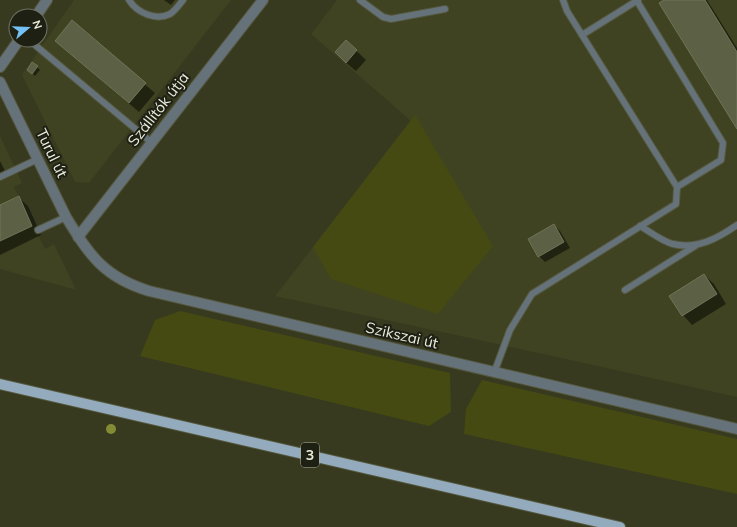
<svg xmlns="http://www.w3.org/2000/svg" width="737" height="527" viewBox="0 0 737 527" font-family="Mulish,sans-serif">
	<rect width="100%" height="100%" fill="#373a1f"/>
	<g fill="#3f4321">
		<polygon points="74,0 231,0 89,183 75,182 22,75"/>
		<polygon points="337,0 737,0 737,397 557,357 275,296 411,121 311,34"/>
		<polygon points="0,136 22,183 14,187 45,249 54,244 76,290 0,269"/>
	</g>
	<g fill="#454a13">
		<polygon points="415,115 493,246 438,314 331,279 313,247"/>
		<polygon points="180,311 450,373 451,412 429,426 140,356 155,320"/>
		<polygon points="482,380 737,439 737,494 464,434 466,409"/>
	</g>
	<g fill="#0007">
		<polygon points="164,0 175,0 171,5"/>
		<polygon points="666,0 707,0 737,48 737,128"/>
		<polygon points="72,22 155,93 139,112 66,50"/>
		<polygon points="346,41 366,60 356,71 345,62"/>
		<polygon points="37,67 40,70 35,76 31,72"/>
		<polygon points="0,161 5,171 0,174"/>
		<polygon points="18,197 28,206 41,235 0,255 0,206"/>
		<polygon points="554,225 560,231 570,248 545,262 539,256"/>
		<polygon points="704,275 714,284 726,304 692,325 683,315"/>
	</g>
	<g fill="#5c6044" stroke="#707458">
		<polygon points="664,0 705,0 737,52 737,129 659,3"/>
		<polygon points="72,20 146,83 129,103 55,41"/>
		<polygon points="346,40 357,50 346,63 335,52"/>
		<polygon points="32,62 38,66 32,74 27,70"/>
		<polygon points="19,196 32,226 0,241 0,205"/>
		<polygon points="554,224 564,242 538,257 528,239"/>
		<polygon points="704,274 717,294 682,316 669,296"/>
	</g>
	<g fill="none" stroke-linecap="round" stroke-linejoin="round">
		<defs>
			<g id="lane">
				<path d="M129,0c8,13 27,21 41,14 5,-3 9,-9 13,-14"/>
				<polyline points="360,0 383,17 391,19 445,9"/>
				<polyline points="637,1 723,143 721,160 677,187"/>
				<polyline points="582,35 638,0"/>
				<polyline points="29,40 151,142"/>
				<polyline points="0,177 38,159"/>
				<path d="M640,226c9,5 23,16 33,18 24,6 45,-6 64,-19"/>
				<polyline points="38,230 66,217"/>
				<polyline points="625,290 695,246"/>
				<polyline points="494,373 510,330 532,294 676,204 677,187 567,11 563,0"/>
			</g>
			<g id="street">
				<polyline points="36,16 47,0"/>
				<polyline points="0,67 19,40"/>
				<path d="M0,82l66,135c24,39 38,60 83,74l588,138"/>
				<polyline points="78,237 263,0"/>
			</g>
			<polyline id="primary" points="0,384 620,527"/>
		</defs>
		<use href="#lane" stroke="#54573d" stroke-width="8"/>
		<use href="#street" stroke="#54573d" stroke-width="12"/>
		<use href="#primary" stroke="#54573d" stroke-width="12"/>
		<use href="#lane" stroke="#66727a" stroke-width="6"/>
		<use href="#street" stroke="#66727a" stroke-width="10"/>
		<use href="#primary" stroke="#93abbc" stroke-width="10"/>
	</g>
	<circle fill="#838c34" cx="111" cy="429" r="5"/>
	<g text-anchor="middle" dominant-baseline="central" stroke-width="4" stroke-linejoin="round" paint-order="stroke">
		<rect fill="#1e2014" stroke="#aeb0a1" stroke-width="1" x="301" y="443" width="18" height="24" rx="3"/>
		<g font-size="14" font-weight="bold" fill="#ebeedd">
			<text x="310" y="455">3</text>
		</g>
		<g font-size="15" fill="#ebeedd" stroke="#1e2014">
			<text transform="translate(158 109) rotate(-52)">Szállítók útja</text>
			<text transform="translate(52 153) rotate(64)">Turul út</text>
			<text transform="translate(402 335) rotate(13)">Szikszai út</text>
		</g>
	</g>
	<g transform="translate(28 28) rotate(71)"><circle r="19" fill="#1e2014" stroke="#707264"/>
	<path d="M0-3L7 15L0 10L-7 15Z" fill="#73c1f5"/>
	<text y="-6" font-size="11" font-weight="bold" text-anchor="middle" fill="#ebeedd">N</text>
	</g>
</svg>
